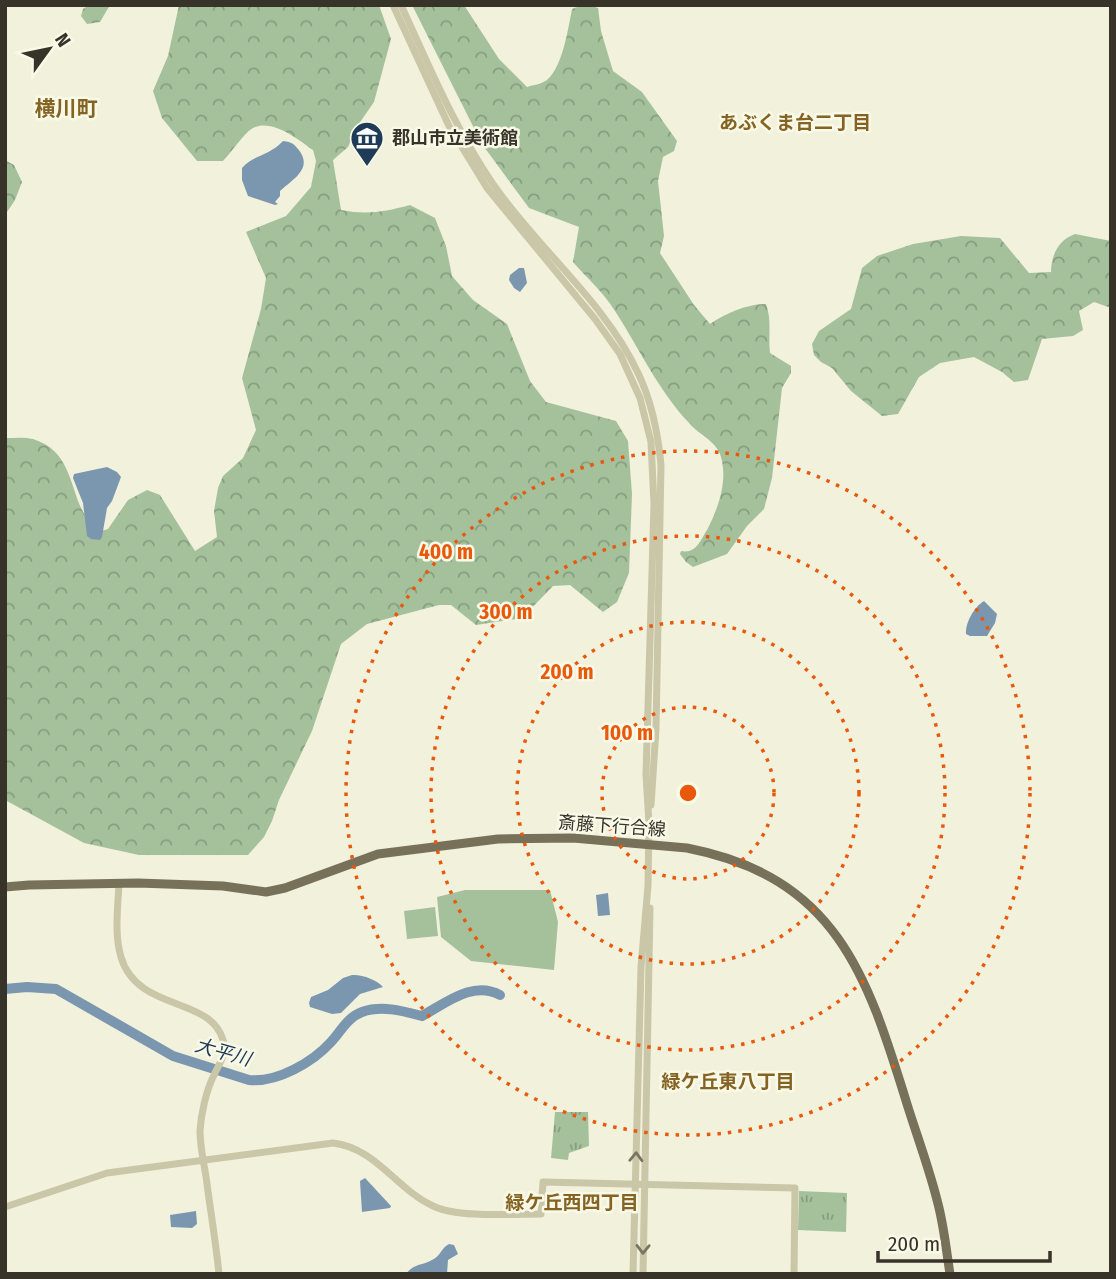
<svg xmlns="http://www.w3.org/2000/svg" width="1116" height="1279" viewBox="0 0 1116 1279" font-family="'Fira Sans Condensed','Noto Sans JP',sans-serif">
	<defs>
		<pattern id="grass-tufts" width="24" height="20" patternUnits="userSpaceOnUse" patternTransform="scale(1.75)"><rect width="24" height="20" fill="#a5c19c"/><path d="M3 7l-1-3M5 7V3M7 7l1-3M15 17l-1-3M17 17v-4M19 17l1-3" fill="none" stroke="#879d7f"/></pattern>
		<pattern id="forest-crowns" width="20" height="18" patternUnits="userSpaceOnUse" patternTransform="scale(1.75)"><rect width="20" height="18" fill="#a5c19c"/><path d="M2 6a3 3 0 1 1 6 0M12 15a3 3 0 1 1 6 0" fill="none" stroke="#879d7f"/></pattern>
	</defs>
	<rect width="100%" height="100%" fill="#f2f1dc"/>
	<g fill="url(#grass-tufts)">
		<polygon points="555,1112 588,1112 589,1146 569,1153 568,1160 551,1158"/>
		<polygon points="799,1191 847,1193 846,1232 798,1230"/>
	</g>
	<g fill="url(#forest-crowns)">
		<polygon points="89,5 110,5 100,22 87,24 81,16 83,9"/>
		<path d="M179,5h200l12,34 -17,63 -18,26 -8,19 -15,13 8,50c26,5 43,2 69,-5l25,13 11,28 6,30 21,24 34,24 23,57 16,21 70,19 12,20 4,53 -3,79 -12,29 -14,10 -33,-27 -17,1 -31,32 -46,7 -25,-20h-12l-72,19 -26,20 -29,87 -33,69 -7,21 -8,16 -16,18h-109l-55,-12 -79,-43v-362c9,0 20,-1 28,1 49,15 32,71 68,92l7,-2 20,-29 19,-10 13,5 35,56 22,-14 -3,-26 4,-23 5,-12 20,-18 13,-28 -14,-52 19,-69 5,-31 -20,-46 40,-16 25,-29 5,-26 -3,-11c-14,-10 -41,-32 -60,-22 -8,4 -22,25 -30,33h-26l-35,-43 -9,-27 15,-35z"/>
		<path d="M412,5h52l35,54 28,28c6,-2 16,-3 21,-8 15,-14 20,-50 24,-70 9,-4 17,-5 26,-1l3,23 12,40 29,21 35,49 -3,10 -11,6 -5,24 6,55 -4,17 34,52 16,19c16,-11 37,-20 56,-20 6,16 2,32 4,49l21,13v7l-9,15 -10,90 -8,31 -17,17 -20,28 -34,13 -7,-5 -6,-8 1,-3c15,3 19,-10 26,-21 11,-21 21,-49 14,-73 -4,-16 -22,-22 -32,-34 -31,-33 -50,-75 -74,-112 -11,-18 -28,-33 -42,-49l6,-35 -50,-19 -47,-64z"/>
		<polygon points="5,160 14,165 22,182 15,200 5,215"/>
		<path d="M1075,234l36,7v67l-17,-6 -15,9 4,19 -10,6 -31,3 -14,41 -14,2 -12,-10 -28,-15 -34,6 -21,14 -21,37 -16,2 -31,-25 -19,-23 -11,-6 -7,-7 -2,-11 7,-13 32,-22 11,-41 15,-12 36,-12 48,-8 39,2 29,35 22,-1c0,-16 7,-32 24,-38z"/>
	</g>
	<g fill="#a5c19c">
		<polygon points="465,890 550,890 558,922 554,970 471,961 441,937 437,897"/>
		<polygon points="435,907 438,936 407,939 404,911"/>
	</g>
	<g fill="#7b97af">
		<path d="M283,141c8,1 10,2 15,8 16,19 -5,30 -18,42v5l-5,6 3,2 -3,1 -27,-9 -6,-16v-12c11,-13 27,-12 41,-27z"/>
		<polygon points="519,268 524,268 527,283 520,292 514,288 509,280 510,275"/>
		<polygon points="107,467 117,472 121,477 112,501 107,508 102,537 100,540 91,539 87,536 83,503 73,478 74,474"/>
		<path d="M984,601l13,13 -2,9 -8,13h-17l-4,-2c-1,-11 8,-27 18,-33z"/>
		<polygon points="608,893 610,915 598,916 596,895"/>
		<path d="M352,975c9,-1 26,5 31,12l-23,7 -19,19 -9,1 -22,-7 -1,-4 2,-6 17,-7 15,-12z"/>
		<polygon points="365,1178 391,1206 390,1208 362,1212 360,1181"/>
		<polygon points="196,1211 197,1224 192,1228 171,1227 170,1215"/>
		<path d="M449,1244l5,1 4,9 -10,6 -1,14h-41c8,-11 16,-8 26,-14 8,-3 9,-12 17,-16z"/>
	</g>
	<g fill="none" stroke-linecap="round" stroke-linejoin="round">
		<path stroke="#7b97af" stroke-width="10" d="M5,989l22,-2 29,2 117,67 76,24c28,3 64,-18 82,-38 10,-11 17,-25 31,-30 20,-7 41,-1 60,4 24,-13 51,-36 78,-21"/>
		<g stroke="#cac6a8" stroke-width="7">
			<polyline points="393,5 449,126 487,188 595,319 620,354 640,398 651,442 654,504 646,775 649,823 648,886 641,967 633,1274"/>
			<path d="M401,5c28,61 54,124 92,179 44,64 113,119 145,189 14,29 20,60 23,92l-5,264 -5,76"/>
			<path d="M119,883c-1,24 -5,51 2,74 16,55 90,39 102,83 4,14 -4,24 -9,35 -8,16 -13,39 -14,56 0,18 5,36 7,53 4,30 9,60 12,90"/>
			<path d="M5,1207l102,-34 226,-30c43,5 63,46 100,63 24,12 80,8 108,8l2,-32 252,6 -1,86"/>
			<polyline points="643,1274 650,908"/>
		</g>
		<path stroke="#787159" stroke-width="9" d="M5,887l24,-2 109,-2 85,3 43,6 19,-4 93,-34 120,-15 75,-1 114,10c149,29 180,126 220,256 10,32 22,64 30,96 7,25 9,49 13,74"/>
	</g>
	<defs><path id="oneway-chevron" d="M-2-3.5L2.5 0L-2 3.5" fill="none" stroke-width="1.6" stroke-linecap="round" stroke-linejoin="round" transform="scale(1.75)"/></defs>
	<g stroke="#797562">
		<use href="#oneway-chevron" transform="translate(636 1157) rotate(-88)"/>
		<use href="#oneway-chevron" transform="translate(643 1249) rotate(91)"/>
	</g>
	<g fill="none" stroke="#e8590c" stroke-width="3.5" stroke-dasharray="3.5 7">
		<circle cx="688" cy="793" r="86"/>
		<circle cx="688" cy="793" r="171"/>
		<circle cx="688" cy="793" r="257"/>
		<circle cx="688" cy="793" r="342"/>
	</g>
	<defs>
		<symbol id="museum-pin" viewBox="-11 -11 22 30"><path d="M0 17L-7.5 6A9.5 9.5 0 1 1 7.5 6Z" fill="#1e3c58" stroke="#f9f9e8"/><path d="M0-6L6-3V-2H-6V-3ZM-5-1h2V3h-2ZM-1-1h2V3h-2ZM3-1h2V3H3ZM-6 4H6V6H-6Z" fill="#fff"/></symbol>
	</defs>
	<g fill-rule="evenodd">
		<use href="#museum-pin" x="348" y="119" width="38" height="52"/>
	</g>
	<g text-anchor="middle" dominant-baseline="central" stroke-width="5" stroke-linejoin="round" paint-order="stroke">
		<g font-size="18" font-weight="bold" fill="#373328" stroke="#f9f9e8" text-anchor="start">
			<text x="392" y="138">郡山市立美術館</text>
		</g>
		<g font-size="18" fill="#373328" stroke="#f9f9e8">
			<text transform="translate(612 826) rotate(4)">斎藤下行合線</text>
		</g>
		<g font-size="19" font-weight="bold" fill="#856322" stroke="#f9f9e8">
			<text x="795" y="122">あぶくま台二丁目</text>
			<text x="728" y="1081">緑ケ丘東八丁目</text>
			<text x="572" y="1202">緑ケ丘西四丁目</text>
		</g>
		<g font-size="19" font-style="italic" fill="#1e3c58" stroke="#f9f9e8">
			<text transform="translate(223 1052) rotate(16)">大平川</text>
		</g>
		<g font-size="21" font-weight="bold" fill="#856322" stroke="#f9f9e8">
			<text x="66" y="109">横川町</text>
		</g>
	</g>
	<circle cx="688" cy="793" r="10" fill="#e8590c" stroke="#f9f9e8" stroke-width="3.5"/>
	<g font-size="21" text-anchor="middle" font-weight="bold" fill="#e8590c" stroke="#f9f9e8" stroke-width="5" stroke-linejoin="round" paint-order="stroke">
		<text x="446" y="559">400 m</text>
		<text x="506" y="619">300 m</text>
		<text x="567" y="679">200 m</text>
		<text x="627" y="740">100 m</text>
	</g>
	<rect width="1116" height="1279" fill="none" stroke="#373328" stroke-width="14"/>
	<g transform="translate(49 49) rotate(57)" stroke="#f9f9e8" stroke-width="5" paint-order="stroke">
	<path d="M0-5L12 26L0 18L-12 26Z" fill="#373328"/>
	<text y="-10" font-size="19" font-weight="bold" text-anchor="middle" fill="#373328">N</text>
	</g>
	<path d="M878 1251v10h172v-10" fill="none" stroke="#373328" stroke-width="3.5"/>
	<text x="888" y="1251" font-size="21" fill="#373328" stroke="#f9f9e8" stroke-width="5" paint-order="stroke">200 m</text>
</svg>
